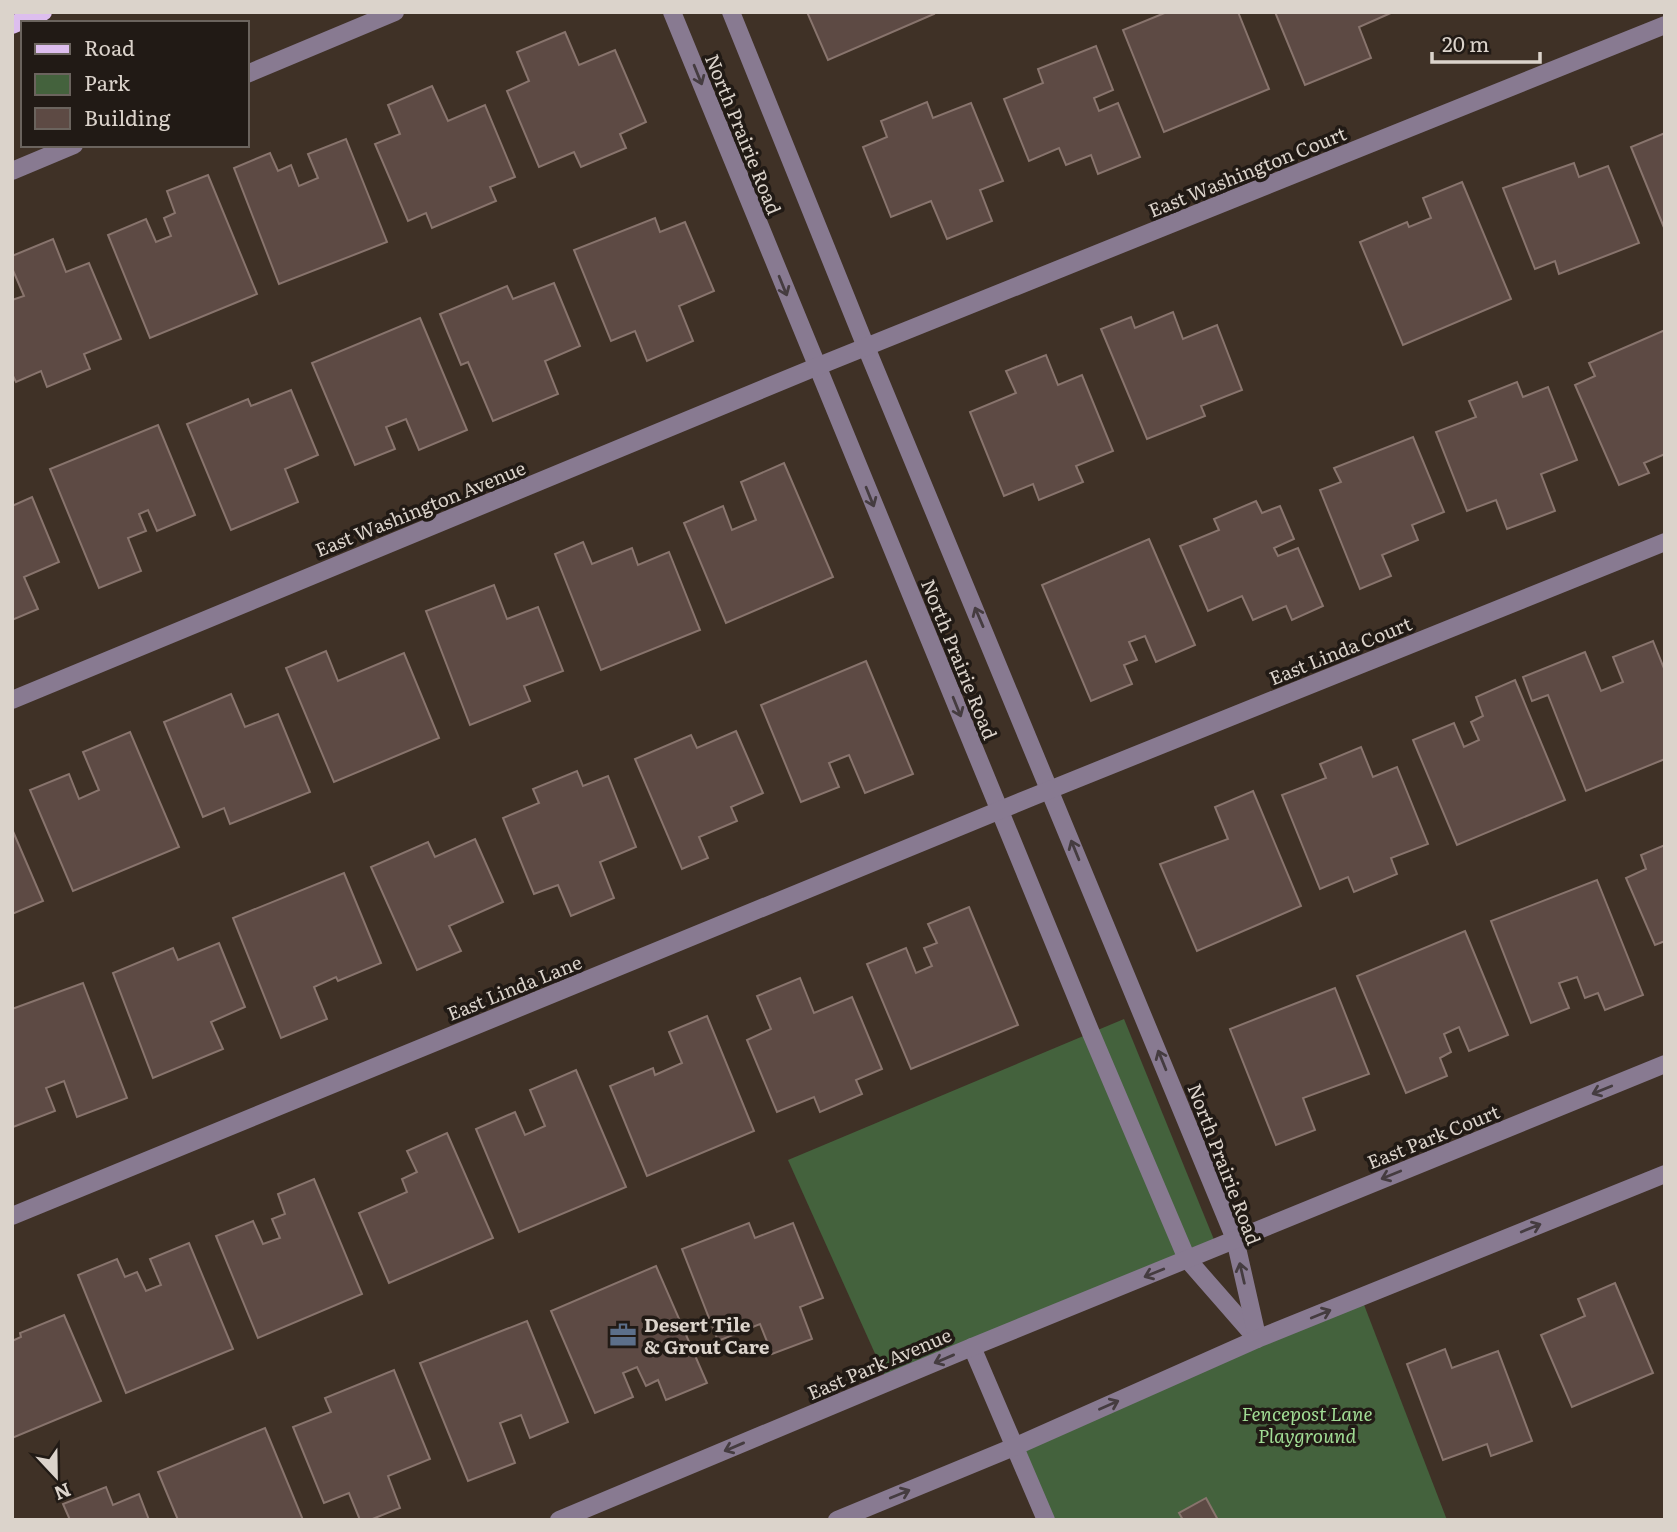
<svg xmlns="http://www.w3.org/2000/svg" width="1677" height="1532" viewBox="0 0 1677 1532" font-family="Literata,serif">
	<rect width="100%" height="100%" fill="#3f3126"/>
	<g fill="#44623d">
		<polygon points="1124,1019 1217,1247 886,1378 788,1160"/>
		<polygon points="1361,1297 1447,1520 1046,1520 1016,1446"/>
	</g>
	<g fill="#5d4a44" stroke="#88746d" stroke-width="2">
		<polygon points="807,12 933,12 934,14 828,60"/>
		<polygon points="1167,12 1238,12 1269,89 1164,132 1123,30"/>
		<polygon points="1275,12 1393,12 1359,27 1371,58 1305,85"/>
		<polygon points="565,32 579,65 615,50 646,122 620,134 626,148 581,167 574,152 539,167 507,91 529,81 517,52"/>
		<polygon points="1096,46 1113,90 1094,98 1099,111 1118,103 1140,157 1098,174 1091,155 1066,165 1059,148 1029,161 1004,99 1043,83 1038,69"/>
		<polygon points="432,86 448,121 485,105 515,177 490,187 496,201 432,228 426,213 408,221 375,144 400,134 388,105"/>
		<polygon points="927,102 933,118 971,103 1003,181 980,190 992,221 947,239 931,201 891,217 863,147 887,137 881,121"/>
		<polygon points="1665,133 1665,230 1631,147"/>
		<polygon points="346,139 387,242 279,284 234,168 270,153 278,171 291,165 299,186 318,178 308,154"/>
		<polygon points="1574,163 1579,177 1608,166 1639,243 1559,274 1555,261 1535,269 1503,188"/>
		<polygon points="208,175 257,294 150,338 108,235 146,219 156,242 171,236 164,218 175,213 167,191"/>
		<polygon points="1462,182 1511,299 1403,345 1360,242 1407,222 1409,227 1431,218 1423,198"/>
		<polygon points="655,218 660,232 685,222 714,291 679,306 693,341 647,361 635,331 611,341 574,250"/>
		<polygon points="53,239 66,272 89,263 121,339 84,354 90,369 47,387 41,371 16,382 12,374 12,300 24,296 12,268 12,256"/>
		<polygon points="554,283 580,346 545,361 558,394 493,421 468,362 461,365 440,314 507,286 513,299"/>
		<polygon points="1173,312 1183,339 1217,325 1242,390 1201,406 1205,416 1147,439 1101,329 1131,317 1135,328"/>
		<polygon points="420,318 467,430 419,450 406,419 386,427 395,449 355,465 312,363"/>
		<polygon points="1665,330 1665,454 1644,463 1649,473 1619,485 1575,385 1595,376 1589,363"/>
		<polygon points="1046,355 1058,385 1082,375 1113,451 1076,466 1083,482 1039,500 1033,484 1004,496 970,412 1016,393 1006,371"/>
		<polygon points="1517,382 1523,397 1548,387 1577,460 1541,474 1555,511 1507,529 1496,500 1467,511 1436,432 1476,417 1469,401"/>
		<polygon points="291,390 318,455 285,469 298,502 231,530 187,424 248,399 251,406"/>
		<polygon points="158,425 195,515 157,531 148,510 139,514 146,531 128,538 141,571 99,588 50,469"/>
		<polygon points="1413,437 1444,512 1412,525 1418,540 1382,555 1391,576 1360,589 1320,490 1341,482 1334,468"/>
		<polygon points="784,463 833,577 726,623 684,523 723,506 732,530 756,520 741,482"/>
		<polygon points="32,497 59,562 24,577 38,609 12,620 12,506"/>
		<polygon points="1256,501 1262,513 1280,506 1294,539 1274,548 1278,556 1298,548 1323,606 1292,620 1286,606 1253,620 1242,596 1208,611 1180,546 1219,530 1214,519"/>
		<polygon points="1149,539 1195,645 1156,662 1145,636 1129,642 1137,660 1124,665 1132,684 1091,701 1042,585"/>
		<polygon points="583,542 592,564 632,548 638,565 669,552 700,630 601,670 555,554"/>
		<polygon points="494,585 507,619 538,607 563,671 524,686 530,701 470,725 426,611"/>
		<polygon points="1653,641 1665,671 1665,759 1586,791 1548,695 1532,701 1523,677 1585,652 1601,691 1623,682 1613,657"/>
		<polygon points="326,651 338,681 404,653 439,738 334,782 286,668"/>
		<polygon points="866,661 913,774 865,793 849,755 829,763 839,787 801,802 761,705"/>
		<polygon points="1515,680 1565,800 1457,845 1413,740 1454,723 1464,747 1479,740 1471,722 1483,716 1476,697"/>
		<polygon points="231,694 245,727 278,714 310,792 230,824 224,808 203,817 164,722"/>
		<polygon points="736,731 763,793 731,807 737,821 699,837 708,858 682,869 635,759 691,735 697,748"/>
		<polygon points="130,732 179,847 73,891 30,790 69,774 79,799 99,790 83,752"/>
		<polygon points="1361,747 1373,777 1397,767 1428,844 1391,858 1397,874 1354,892 1348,877 1320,889 1282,795 1326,778 1320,764"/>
		<polygon points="577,771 583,786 608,776 636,847 600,862 614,898 571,916 558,885 534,894 503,818 539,803 533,789"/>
		<polygon points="1253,791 1301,906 1197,951 1160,864 1228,839 1215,807"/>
		<polygon points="12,829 43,901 12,914"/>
		<polygon points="475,839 503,902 449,926 461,951 417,970 371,867 428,842 435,857"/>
		<polygon points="1665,845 1665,941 1655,945 1626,878 1646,869 1641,855"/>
		<polygon points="344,873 381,963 338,981 336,977 314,987 327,1019 281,1038 233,918"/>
		<polygon points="1597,880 1643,995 1605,1010 1598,993 1585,998 1577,977 1559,983 1569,1008 1531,1023 1491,921"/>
		<polygon points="969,907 1018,1025 911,1069 867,964 906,948 916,973 932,966 924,948 937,943 928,924"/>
		<polygon points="1465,931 1508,1035 1469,1051 1459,1027 1444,1034 1451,1052 1440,1058 1447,1076 1406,1093 1357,976"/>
		<polygon points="219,943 245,1007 211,1022 223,1049 153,1078 113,973 173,948 178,960"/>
		<polygon points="800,978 814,1013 852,997 882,1069 856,1080 862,1094 820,1112 814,1097 777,1112 747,1040 771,1029 757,996"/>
		<polygon points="83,983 127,1098 77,1117 64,1081 46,1088 55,1111 13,1127 12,1009"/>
		<polygon points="1335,988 1369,1074 1303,1098 1315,1130 1276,1145 1230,1029"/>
		<polygon points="707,1016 754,1131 647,1176 610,1086 653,1068 655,1075 682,1063 669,1032"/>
		<polygon points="576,1070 626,1187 519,1232 476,1129 515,1112 525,1135 545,1126 530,1090"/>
		<polygon points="447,1133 493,1238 389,1283 359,1213 407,1192 402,1179 417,1172 407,1151"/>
		<polygon points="314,1179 362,1294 258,1338 216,1236 253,1221 263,1244 280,1238 272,1219 285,1214 278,1194"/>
		<polygon points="749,1223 755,1238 793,1223 823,1298 800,1307 812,1339 772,1354 760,1324 718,1341 682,1249"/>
		<polygon points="189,1243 233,1349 126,1393 78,1275 117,1259 125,1277 137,1272 146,1291 161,1285 150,1259"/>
		<polygon points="656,1266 707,1383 666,1400 658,1380 646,1386 637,1367 623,1373 633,1397 595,1413 551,1311"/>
		<polygon points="1615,1283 1653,1373 1572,1407 1541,1335 1585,1316 1578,1299"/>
		<polygon points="64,1315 101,1401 12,1438 12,1341 21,1337 20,1333"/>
		<polygon points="527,1321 568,1422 530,1438 521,1415 500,1423 515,1463 468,1481 420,1363"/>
		<polygon points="1445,1349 1452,1368 1498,1351 1532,1441 1491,1456 1487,1444 1443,1460 1407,1364"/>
		<polygon points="394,1370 430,1459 388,1476 400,1508 370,1520 360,1520 349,1493 324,1503 293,1427 331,1412 325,1398"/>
		<polygon points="265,1428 303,1520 178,1520 158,1472"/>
		<polygon points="106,1487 113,1505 139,1494 149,1520 70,1520 63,1504"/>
		<polygon points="1206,1498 1218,1520 1183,1520 1179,1513"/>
	</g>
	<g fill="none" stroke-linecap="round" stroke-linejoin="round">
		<g stroke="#887a91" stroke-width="18">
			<polyline points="672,12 1091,1033 1187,1259 1257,1339"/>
			<polyline points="731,12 866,347 1235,1239 1257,1336"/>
			<polyline points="247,74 395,12"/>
			<polyline points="12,171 74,145"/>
			<polyline points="12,700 816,367 1665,25"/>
			<polyline points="12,1216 1032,797 1665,542"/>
			<polyline points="972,1347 1046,1520"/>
			<polyline points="559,1520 972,1347 1665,1064"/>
			<polyline points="837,1520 1016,1446 1257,1339 1665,1174"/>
		</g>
		<polyline stroke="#ddbeee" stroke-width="18" points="12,25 43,12"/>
	</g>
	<defs><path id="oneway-shaft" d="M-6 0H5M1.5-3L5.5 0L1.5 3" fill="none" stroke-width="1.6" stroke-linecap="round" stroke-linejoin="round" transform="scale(1.75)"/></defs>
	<g stroke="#453c40">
		<use href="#oneway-shaft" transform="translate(698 75) rotate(68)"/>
		<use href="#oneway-shaft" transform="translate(783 286) rotate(68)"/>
		<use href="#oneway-shaft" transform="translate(870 497) rotate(68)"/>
		<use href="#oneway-shaft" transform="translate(979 617) rotate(-113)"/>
		<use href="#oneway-shaft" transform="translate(957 707) rotate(68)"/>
		<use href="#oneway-shaft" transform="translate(1075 850) rotate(-112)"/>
		<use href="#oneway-shaft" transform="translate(1162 1060) rotate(-112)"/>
		<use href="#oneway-shaft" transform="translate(1602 1090) rotate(158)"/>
		<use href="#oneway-shaft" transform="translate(1391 1175) rotate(158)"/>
		<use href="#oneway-shaft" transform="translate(1531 1228) rotate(-22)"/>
		<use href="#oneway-shaft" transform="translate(1154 1273) rotate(158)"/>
		<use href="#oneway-shaft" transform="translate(1242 1273) rotate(-103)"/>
		<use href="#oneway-shaft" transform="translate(1321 1314) rotate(-22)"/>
		<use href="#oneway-shaft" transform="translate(944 1359) rotate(157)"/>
		<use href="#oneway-shaft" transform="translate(1109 1405) rotate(-24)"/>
		<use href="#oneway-shaft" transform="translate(734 1447) rotate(157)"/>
		<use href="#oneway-shaft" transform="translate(900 1494) rotate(-22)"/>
	</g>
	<defs>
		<symbol id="office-bare" viewBox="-9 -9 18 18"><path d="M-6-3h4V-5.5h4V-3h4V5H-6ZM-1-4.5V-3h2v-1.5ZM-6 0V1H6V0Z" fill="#5c6f8a" stroke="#211a15" stroke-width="2.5" paint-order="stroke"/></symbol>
	</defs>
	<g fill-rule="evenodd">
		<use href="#office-bare" x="604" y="1316" width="38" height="38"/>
	</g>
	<g text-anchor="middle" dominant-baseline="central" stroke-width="7" stroke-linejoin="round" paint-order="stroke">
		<g font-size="19" fill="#dbd3cb" stroke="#211a15">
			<text transform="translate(744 134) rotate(68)">North Prairie Road</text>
			<text transform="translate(1247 171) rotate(-22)">East Washington Court</text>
			<text transform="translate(420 508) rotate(-22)">East Washington Avenue</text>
			<text transform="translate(1340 650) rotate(-22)">East Linda Court</text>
			<text transform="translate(960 659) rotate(68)">North Prairie Road</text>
			<text transform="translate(514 987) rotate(-22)">East Linda Lane</text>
			<text transform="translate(1433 1136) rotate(-22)">East Park Court</text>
			<text transform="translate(1225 1164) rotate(69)">North Prairie Road</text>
			<text transform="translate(879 1363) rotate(-23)">East Park Avenue</text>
		</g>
		<g font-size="19" font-weight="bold" fill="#dbd3cb" stroke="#211a15" text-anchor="start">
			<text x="644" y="1324">Desert Tile<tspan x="644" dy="22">&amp; Grout Care</tspan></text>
		</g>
		<g font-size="19" font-style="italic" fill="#a1dc94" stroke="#211a15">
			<text x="1307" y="1413">Fencepost Lane<tspan x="1307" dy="22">Playground</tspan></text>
		</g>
	</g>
	<rect width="1677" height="1532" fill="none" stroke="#dbd3cb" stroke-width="28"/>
	<rect x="21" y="21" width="228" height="126" fill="#211a15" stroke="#6b645e" stroke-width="2"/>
	<rect x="35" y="44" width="35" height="10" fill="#ddbeee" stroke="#6b645e" stroke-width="2"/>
	<text x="84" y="56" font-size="21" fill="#dbd3cb">Road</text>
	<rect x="35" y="74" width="35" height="21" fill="#44623d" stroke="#6b645e" stroke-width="2"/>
	<text x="84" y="91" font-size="21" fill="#dbd3cb">Park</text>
	<rect x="35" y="108" width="35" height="21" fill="#5d4a44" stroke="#6b645e" stroke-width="2"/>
	<text x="84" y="126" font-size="21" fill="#dbd3cb">Building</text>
	<g transform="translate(56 1476) rotate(158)" stroke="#211a15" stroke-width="5" paint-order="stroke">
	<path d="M0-5L12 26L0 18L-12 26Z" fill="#dbd3cb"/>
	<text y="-10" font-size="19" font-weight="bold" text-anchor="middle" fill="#dbd3cb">N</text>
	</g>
	<path d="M1432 52v10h108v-10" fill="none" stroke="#dbd3cb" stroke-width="3.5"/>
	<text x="1442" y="52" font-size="21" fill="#dbd3cb" stroke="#211a15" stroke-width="5" paint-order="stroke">20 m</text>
</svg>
